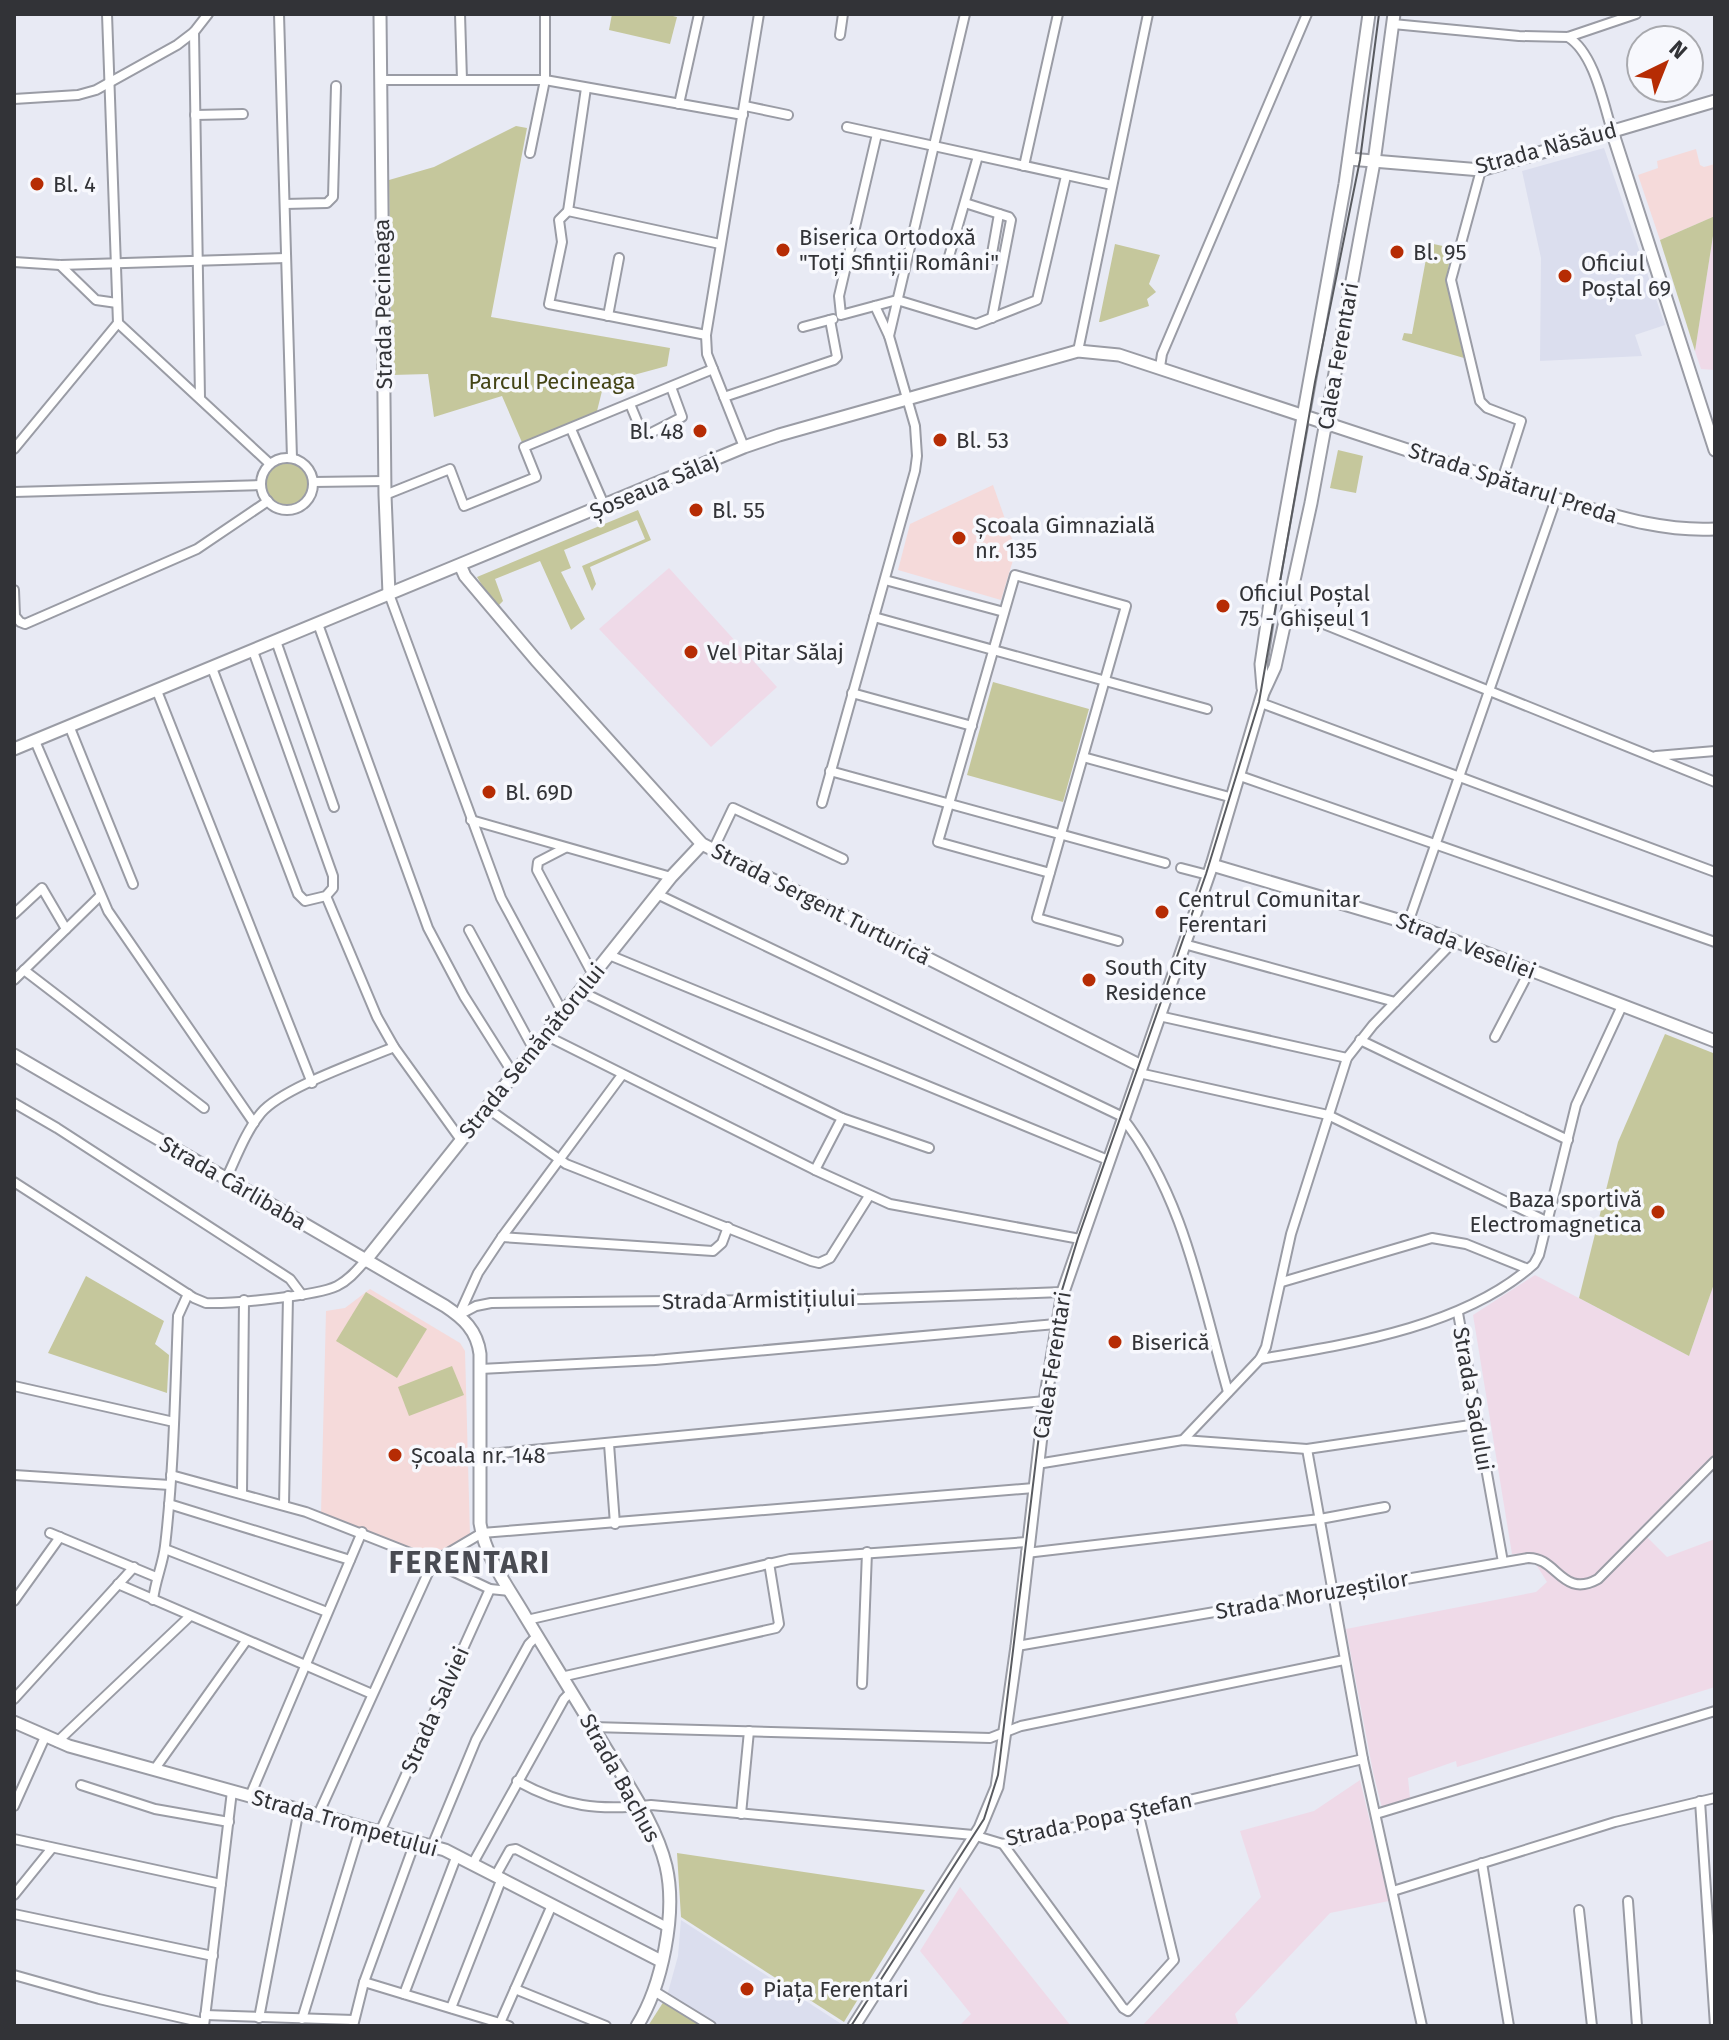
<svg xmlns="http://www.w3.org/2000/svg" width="1729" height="2040" viewBox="0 0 1729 2040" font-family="'Fira Sans',sans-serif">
	<rect width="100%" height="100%" fill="#e8eaf4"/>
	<g fill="#dbdeee">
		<polygon points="1604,148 1665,325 1635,335 1642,356 1540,361 1541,258 1522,171"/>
		<polygon points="681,1920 843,2025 714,2026 667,1996 678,1956"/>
	</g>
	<g fill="#efdae8">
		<polygon points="1715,223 1715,370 1701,369 1695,351"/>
		<polygon points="669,568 777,687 711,747 599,629"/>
		<polygon points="1535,1275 1689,1356 1715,1281 1715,1465 1647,1537 1667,1557 1715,1539 1715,1687 1457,1767 1456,1761 1408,1778 1410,1798 1382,1808 1373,1772 1346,1629 1536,1592 1547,1582 1529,1553 1512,1554 1473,1315"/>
		<polygon points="1360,1780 1389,1901 1330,1913 1235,2014 1239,2026 1142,2026 1261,1897 1240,1831 1314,1811"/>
		<polygon points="960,1887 1071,2026 959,2026 971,2014 920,1951"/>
	</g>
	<g fill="#f5dada">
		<polygon points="1696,149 1700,165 1704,167 1715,164 1715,216 1660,240 1638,175 1658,168 1657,161"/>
		<polygon points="993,485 1016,550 1001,600 898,570 910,524"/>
		<polygon points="370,1289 460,1343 465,1351 470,1536 430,1561 321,1514 326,1311 345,1308"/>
	</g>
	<g fill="#c5c79c">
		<polygon points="612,14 665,14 677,17 670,44 609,30"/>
		<polygon points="516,126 527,128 491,317 670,348 667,366 604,383 595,419 524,447 502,396 434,417 428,374 392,375 389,180 434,167"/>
		<polygon points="1715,216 1715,223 1695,351 1660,240"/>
		<polygon points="1429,243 1452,248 1446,280 1464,358 1402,340 1404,333 1412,334"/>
		<polygon points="1115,244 1160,255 1149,284 1156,292 1147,299 1149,306 1101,322 1099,322"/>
		<polygon points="1338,450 1363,456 1356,493 1330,488"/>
		<circle cx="287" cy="484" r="23"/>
		<polygon points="638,510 651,540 590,567 596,584 592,591 582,566 645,539 637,520 564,550 571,568 561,572 585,619 571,630 540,561 495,579 503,601 496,608 477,577"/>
		<polygon points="993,682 1089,709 1063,802 967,775"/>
		<polygon points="1665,1034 1713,1053 1715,1079 1715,1281 1689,1356 1579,1298 1618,1142"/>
		<polygon points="86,1276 164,1321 155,1344 169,1355 167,1393 48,1353"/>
		<polygon points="366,1292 427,1329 397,1378 336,1341"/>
		<polygon points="452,1366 464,1395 409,1416 398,1387"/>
		<polygon points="677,1853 925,1890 844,2022 681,1917"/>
		<polygon points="664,2001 704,2026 648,2026"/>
	</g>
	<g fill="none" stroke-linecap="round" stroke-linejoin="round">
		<defs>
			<g id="street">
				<polyline points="107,14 118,323"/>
				<polyline points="279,14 292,458"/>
				<polyline points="460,14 462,80"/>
				<polyline points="1393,24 1519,36 1568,37 1636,14"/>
				<polyline points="194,32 200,398"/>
				<polyline points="840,35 843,14"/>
				<path d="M1568,37c26,16 35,65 44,94"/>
				<polyline points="381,80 545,80 743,115"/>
				<polyline points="586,88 568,211 559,220 562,242 549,304 706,335"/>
				<polyline points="14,99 78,95 96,90 177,45 194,32 208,14"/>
				<polyline points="679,104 699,14"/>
				<polyline points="745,106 788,115"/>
				<polyline points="195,115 243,114"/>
				<polyline points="847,127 1112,185"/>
				<polyline points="877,134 839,296 841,315 897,300 976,324 1037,300 1066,176"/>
				<polyline points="530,153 545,80 545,14"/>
				<polyline points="1024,166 1058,14"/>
				<polyline points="1481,170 1451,280 1480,401 1487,408 1521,421 1502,480"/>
				<polyline points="965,203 1009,217 1011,220 992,318"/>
				<polyline points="285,204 327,203 333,197 336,86"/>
				<polyline points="568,211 720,244"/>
				<polyline points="991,259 999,214"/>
				<polyline points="14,262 60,265 286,258"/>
				<polyline points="60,265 96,300 117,303"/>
				<polyline points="946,267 978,156"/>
				<polyline points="875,306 889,336"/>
				<polyline points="608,316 619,258"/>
				<polyline points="118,323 270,464"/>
				<polyline points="803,327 833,319"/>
				<polyline points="1078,351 1148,14"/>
				<polyline points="1160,367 1162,354 1307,14"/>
				<polyline points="724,397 834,360 837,357 830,320"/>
				<polyline points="630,404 642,433 647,435 682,417 671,387"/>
				<polyline points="571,429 605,507"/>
				<polyline points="744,447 707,354 706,335 759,14"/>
				<polyline points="14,449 118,323"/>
				<circle cx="287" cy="484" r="26"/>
				<polyline points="313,482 385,481"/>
				<polyline points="14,492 261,485"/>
				<polyline points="385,495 450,469 464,506 536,477 524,447 713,369"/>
				<polyline points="885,580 1004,612"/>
				<polyline points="14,590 15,616 20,622 25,624 197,549 268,501"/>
				<polyline points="389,594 501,898 563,1013"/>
				<polyline points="1289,610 1715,782"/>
				<polyline points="874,617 1207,709"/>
				<polyline points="318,624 428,928 464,996 514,1075"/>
				<polyline points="276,641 334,807"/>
				<polyline points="212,668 298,894 305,901 326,896 333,888 333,876 253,651"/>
				<polyline points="157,691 312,1083"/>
				<polyline points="852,693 972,726"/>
				<polyline points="1261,703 1715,872"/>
				<polyline points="70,728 133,884"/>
				<polyline points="35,741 108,911 254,1123"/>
				<polyline points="1656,756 1715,751"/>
				<polyline points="1083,757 1233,798"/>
				<polyline points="830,771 1165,863"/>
				<polyline points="1240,776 1715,942"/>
				<polyline points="822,803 915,471 917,456 915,426 889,336 965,14"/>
				<polyline points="471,820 671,877"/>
				<polyline points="565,848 538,862 537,870 593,975"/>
				<polyline points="713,850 733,808 843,859"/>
				<polyline points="1181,868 1208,875"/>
				<polyline points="1050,873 938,842 1015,575 1126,606 1037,918 1118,941"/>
				<path d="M657,894l464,222c63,79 80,182 107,276"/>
				<polyline points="326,896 377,1017 394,1047 461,1140"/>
				<polyline points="14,914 42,888 66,929"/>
				<polyline points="1408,923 1556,499"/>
				<polyline points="469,930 534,1050"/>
				<polyline points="1184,944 1395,1002"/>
				<polyline points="609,955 1108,1160"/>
				<polyline points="24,970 204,1108"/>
				<polyline points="14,980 100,896"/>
				<polyline points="580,991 842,1118 929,1148"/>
				<polyline points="1159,1016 1347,1058"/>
				<polyline points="545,1035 815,1170 890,1204 1080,1239"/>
				<polyline points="1495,1037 1530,970"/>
				<polyline points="1360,1040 1568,1140"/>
				<polyline points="1139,1073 1328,1115 1548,1222"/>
				<polyline points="14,1103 57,1128 290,1279 302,1295"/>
				<polyline points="487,1108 566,1164 811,1261 819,1263 830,1258 869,1196"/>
				<polyline points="815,1170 842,1118"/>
				<path d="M226,1179c10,-21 20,-48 35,-66 21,-25 100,-52 133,-66"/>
				<path d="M14,1182l180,116 12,5c25,1 111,-7 131,-17 12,-6 20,-16 28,-25"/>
				<polyline points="502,1237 713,1251 722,1243 728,1227"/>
				<polyline points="1282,1282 1432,1238 1466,1244 1528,1269"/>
				<polyline points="1458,1313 1503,1562"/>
				<polyline points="459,1315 476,1306 491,1303 864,1299 1063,1292"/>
				<polyline points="459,1315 478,1273 502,1237 622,1075"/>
				<path d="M1260,1359c90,-15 204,-32 274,-95l5,-9 37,-150 46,-99"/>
				<polyline points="480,1369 655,1360 1056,1324"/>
				<polyline points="14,1386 174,1422"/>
				<polyline points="1183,1440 1260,1359 1266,1347 1291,1234 1347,1058 1373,1025 1454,941"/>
				<polyline points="609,1444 615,1524"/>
				<polyline points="1307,1449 1363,1759 1422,2026"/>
				<polyline points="480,1455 1045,1401"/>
				<polyline points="1037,1464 1183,1440 1307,1449 1477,1424"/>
				<polyline points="14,1475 170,1485"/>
				<polyline points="171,1475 306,1512 433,1562 490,1589 510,1591"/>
				<polyline points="242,1493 244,1300"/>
				<polyline points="169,1504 350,1560"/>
				<polyline points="284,1505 288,1296"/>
				<polyline points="50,1533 156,1577"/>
				<polyline points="165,1549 327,1612"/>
				<polyline points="1026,1553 1320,1519 1385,1507"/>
				<polyline points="118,1584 372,1694"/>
				<path d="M153,1600c2,-19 10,-36 12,-54 9,-76 10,-154 13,-230l10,-22"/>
				<polyline points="14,1601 60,1537"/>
				<polyline points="527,1620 790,1559 1027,1542"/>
				<path d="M1017,1646l511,-88c29,-1 34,41 70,21l117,-118"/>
				<polyline points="561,1677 776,1628 779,1624 769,1563"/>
				<polyline points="862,1684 867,1552"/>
				<polyline points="14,1699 134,1567"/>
				<polyline points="592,1727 990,1738 1021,1726 1344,1660"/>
				<polyline points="57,1742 189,1617"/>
				<polyline points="154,1770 246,1641"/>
				<path d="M517,1781c47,26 82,30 134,24l322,30 30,9 360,-85"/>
				<polyline points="81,1785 155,1809 229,1822"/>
				<polyline points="250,1796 362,1532"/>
				<polyline points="1700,1801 1715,2026"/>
				<polyline points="14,1806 45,1737"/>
				<polyline points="741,1814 749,1731"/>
				<polyline points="1376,1814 1715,1711"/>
				<polyline points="318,1815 433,1562 482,1533 1034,1488"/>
				<polyline points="380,1832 490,1589"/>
				<polyline points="14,1839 221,1884"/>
				<polyline points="1003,1844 1123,2008 1128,2011 1174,1960 1138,1812"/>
				<polyline points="432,1846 476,1740 529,1644 537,1636"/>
				<polyline points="473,1863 564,1699 571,1692"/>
				<polyline points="1482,1863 1509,2026"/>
				<polyline points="496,1875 510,1850 516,1849 667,1927"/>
				<polyline points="1393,1891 1615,1822 1715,1798"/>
				<polyline points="14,1895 52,1848"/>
				<polyline points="1628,1901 1637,2026"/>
				<polyline points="1579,1910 1592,2026"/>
				<polyline points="14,1914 213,1956"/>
				<polyline points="14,1975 99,1999 204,2023"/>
				<polyline points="364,1982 509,2026"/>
				<polyline points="515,1989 606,2026"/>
				<polyline points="654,1991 711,2026"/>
				<polyline points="404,1994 457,1855"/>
				<polyline points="451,2008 502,1878"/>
				<polyline points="205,2015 354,2020"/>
				<polyline points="259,2018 299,1809"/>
				<polyline points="302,2019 361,1826"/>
				<polyline points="500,2023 552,1905"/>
				<polyline points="204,2026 232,1791"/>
				<polyline points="353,2026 364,1982 415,1842"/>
			</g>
			<g id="secondary">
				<polyline points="380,14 385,495 389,594"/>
				<polyline points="1612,131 1715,450"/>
				<polyline points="1349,159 1481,170 1715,101"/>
				<polyline points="460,565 465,576 536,660 702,844 1141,1066"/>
				<polyline points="1263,688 1261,664 1272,589 1345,184 1369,14"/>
				<path d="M14,749l730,-302 35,-12 299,-84 41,4 437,144c53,15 103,33 159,30"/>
				<polyline points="1212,865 1408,923 1715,1041"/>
				<path d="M14,1055l431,251c18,12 32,24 35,48v169c5,34 28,64 45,93 27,45 55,90 83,136 21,35 48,73 58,114 11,47 -4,120 -29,160"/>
				<polyline points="365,1261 671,877 702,844"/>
				<polyline points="14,1722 69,1746 445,1850 661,1961"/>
				<polyline points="854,2026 980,1828 997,1787 1017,1646 1045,1401 1063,1292 1212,865 1263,693 1275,667 1311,503 1374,162 1394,14"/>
			</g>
		</defs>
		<use href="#street" stroke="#9a9ca5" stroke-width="12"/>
		<use href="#secondary" stroke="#9a9ca5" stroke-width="15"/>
		<use href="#street" stroke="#fff" stroke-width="8"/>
		<use href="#secondary" stroke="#fff" stroke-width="11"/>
		<polyline stroke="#595b60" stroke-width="2" points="851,2026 984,1819 998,1775 1043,1402 1059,1300 1078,1238 1206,874 1259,702 1315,382 1360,160 1379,14"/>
	</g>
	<g fill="#b62c04" stroke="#f7f8fd" stroke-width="3">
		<circle cx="37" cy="184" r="8"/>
		<circle cx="783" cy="250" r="8"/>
		<circle cx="1397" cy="252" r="8"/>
		<circle cx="1565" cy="276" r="8"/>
		<circle cx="700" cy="431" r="8"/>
		<circle cx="940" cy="440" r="8"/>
		<circle cx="696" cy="510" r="8"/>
		<circle cx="959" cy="538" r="8"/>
		<circle cx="1223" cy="606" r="8"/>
		<circle cx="691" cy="652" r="8"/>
		<circle cx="489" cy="792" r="8"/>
		<circle cx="1162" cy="912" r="8"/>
		<circle cx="1089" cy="980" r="8"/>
		<circle cx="1658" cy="1212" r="8"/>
		<circle cx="1115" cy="1342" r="8"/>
		<circle cx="395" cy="1455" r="8"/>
		<circle cx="747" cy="1989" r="8"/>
	</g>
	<g text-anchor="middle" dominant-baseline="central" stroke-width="7" stroke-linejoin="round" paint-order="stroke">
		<g font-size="22" fill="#323337" stroke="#f7f8fd">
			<text transform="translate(1546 148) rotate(-15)">Strada Năsăud</text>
			<text transform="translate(383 304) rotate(-91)">Strada Pecineaga</text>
			<text transform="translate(1338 356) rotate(-80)">Calea Ferentari</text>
			<text transform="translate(1513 483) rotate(18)">Strada Spătarul Preda</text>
			<text transform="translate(654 486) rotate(-23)">Șoseaua Sălaj</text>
			<text transform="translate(821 904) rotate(27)">Strada Sergent Turturică</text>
			<text transform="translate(1466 946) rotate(21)">Strada Veseliei</text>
			<text transform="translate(532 1051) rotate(-51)">Strada Semănătorului</text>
			<text transform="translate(233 1183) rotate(30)">Strada Cârlibaba</text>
			<text transform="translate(759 1300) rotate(-1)">Strada Armistițiului</text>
			<text transform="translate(1052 1365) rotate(-81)">Calea Ferentari</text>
			<text transform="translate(1473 1399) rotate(80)">Strada Sadului</text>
			<text transform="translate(1312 1595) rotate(-10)">Strada Moruzeștilor</text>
			<text transform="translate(435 1710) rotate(-66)">Strada Salviei</text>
			<text transform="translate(620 1778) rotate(61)">Strada Bachus</text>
			<text transform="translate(1099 1819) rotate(-12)">Strada Popa Ștefan</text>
			<text transform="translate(345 1823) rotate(16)">Strada Trompetului</text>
		</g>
		<g font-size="22" fill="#323337" stroke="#f7f8fd" text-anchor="start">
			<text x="53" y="184">Bl. 4</text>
			<text x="799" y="237">Biserica Ortodoxă<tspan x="799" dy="25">"Toți Sfinții Români"</tspan></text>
			<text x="1413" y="252">Bl. 95</text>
			<text x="1581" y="263">Oficiul<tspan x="1581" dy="25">Poștal 69</tspan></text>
			<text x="684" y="431" text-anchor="end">Bl. 48</text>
			<text x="956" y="440">Bl. 53</text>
			<text x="712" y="510">Bl. 55</text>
			<text x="975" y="525">Școala Gimnazială<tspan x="975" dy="25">nr. 135</tspan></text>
			<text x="1239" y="593">Oficiul Poștal<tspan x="1239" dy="25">75 - Ghișeul 1</tspan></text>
			<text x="707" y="652">Vel Pitar Sălaj</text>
			<text x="505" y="792">Bl. 69D</text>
			<text x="1178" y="899">Centrul Comunitar<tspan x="1178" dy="25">Ferentari</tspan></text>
			<text x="1105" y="967">South City<tspan x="1105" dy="25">Residence</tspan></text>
			<text x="1642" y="1199" text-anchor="end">Baza sportivă<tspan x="1642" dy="25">Electromagnetica</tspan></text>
			<text x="1131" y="1342">Biserică</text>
			<text x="411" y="1455">Școala nr. 148</text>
			<text x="763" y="1989">Piața Ferentari</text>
		</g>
		<g font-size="22" fill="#444416" stroke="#f7f8fd">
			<text x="552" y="381">Parcul Pecineaga</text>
		</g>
		<g font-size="30" font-weight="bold" letter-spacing="2" fill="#494b52" stroke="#f7f8fd">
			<text x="470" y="1563">FERENTARI</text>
		</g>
	</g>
	<rect width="1729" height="2040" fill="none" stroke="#323337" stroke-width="32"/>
	<g transform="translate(1665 64) rotate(43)"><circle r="38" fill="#f7f8fd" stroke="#a8a9ae" stroke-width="2"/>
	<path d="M0-6L14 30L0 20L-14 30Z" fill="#b62c04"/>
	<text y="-12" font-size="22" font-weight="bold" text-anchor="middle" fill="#323337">N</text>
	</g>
</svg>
